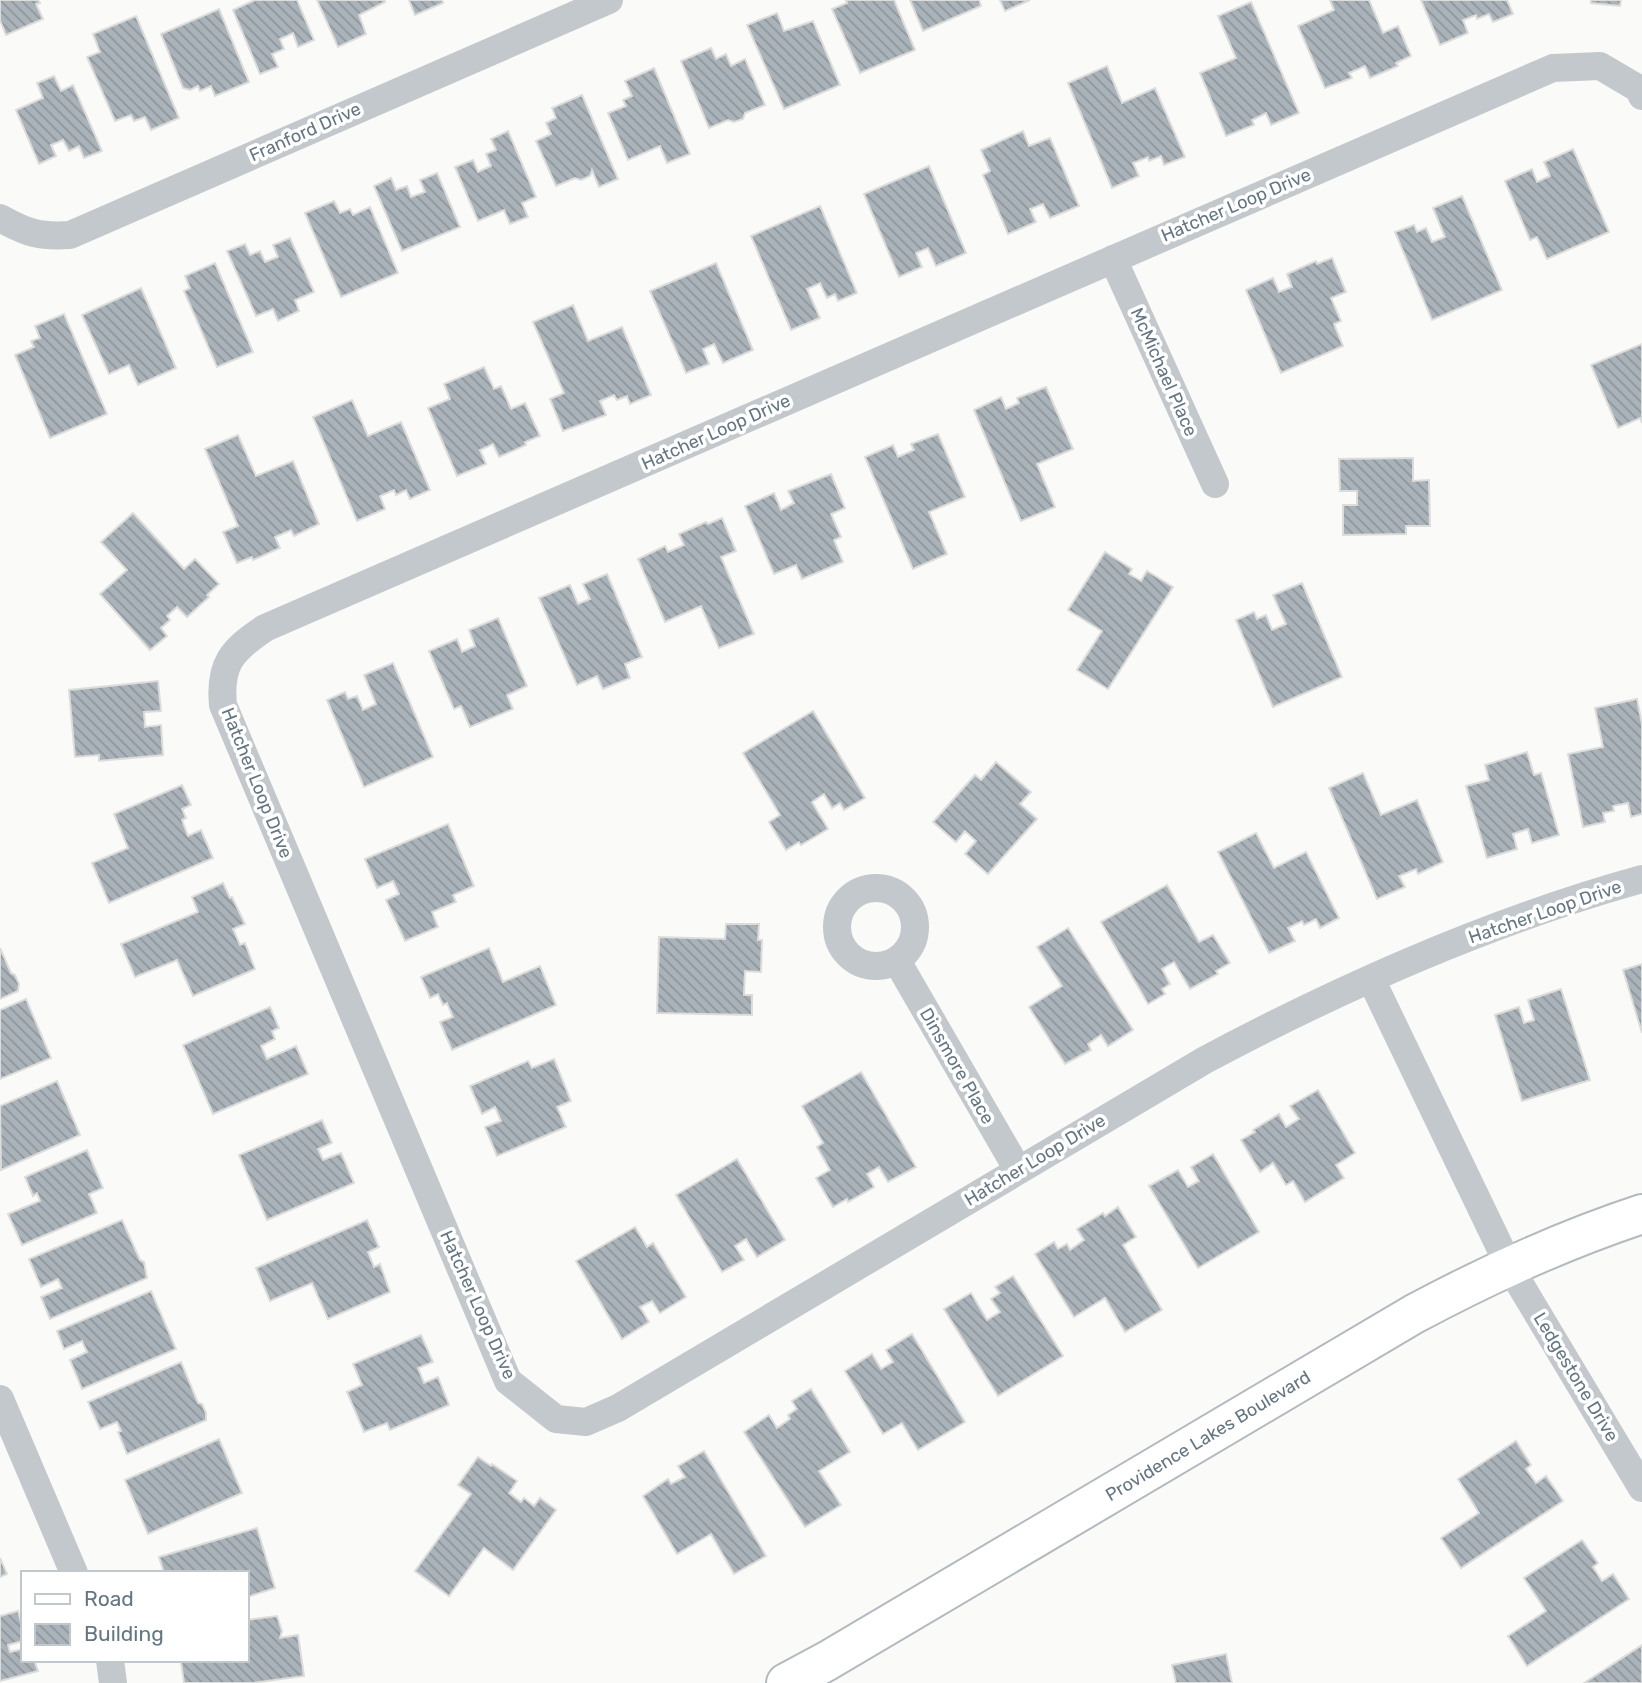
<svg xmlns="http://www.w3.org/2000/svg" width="1642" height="1683" viewBox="0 0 1642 1683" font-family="Rubik,sans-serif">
	<defs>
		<pattern id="building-back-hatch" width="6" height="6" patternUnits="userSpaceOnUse" patternTransform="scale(1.75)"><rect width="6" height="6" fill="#aab3b9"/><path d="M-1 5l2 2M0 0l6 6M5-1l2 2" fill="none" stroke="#8e969c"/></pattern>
	</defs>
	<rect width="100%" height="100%" fill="#fafaf8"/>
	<g fill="url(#building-back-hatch)" stroke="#dcdcda" stroke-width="2">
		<polygon points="0,0 38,0 40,3 36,4 43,19 6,35 0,20"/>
		<polygon points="255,0 297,0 314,40 298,47 293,33 280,39 284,49 272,54 278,67 260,74 233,10"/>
		<polygon points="317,0 384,0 385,2 359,15 366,34 338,47"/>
		<polygon points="409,0 442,0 443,3 415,15"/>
		<polygon points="846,0 894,0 915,50 860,73 832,9 847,3"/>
		<polygon points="910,0 979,0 981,6 923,31"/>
		<polygon points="1000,0 1030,0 1005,11"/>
		<polygon points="1330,0 1369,0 1383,33 1398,26 1411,56 1396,63 1398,66 1370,78 1365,66 1349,73 1352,78 1325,88 1298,26 1334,10"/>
		<polygon points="1421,0 1507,0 1513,14 1493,22 1489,14 1477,19 1476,15 1463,20 1468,33 1440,45"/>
		<polygon points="1591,0 1621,0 1620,6 1591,3"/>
		<polygon points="1251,2 1299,113 1271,125 1266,113 1252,120 1254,125 1226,136 1200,73 1236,58 1218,16"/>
		<polygon points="219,9 249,82 215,96 211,86 200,91 198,86 190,90 183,88 161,34"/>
		<polygon points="777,13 784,31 813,21 840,85 784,109 747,25"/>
		<polygon points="136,16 179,118 151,130 145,117 134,121 131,115 115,121 87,57 100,52 93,34"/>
		<polygon points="711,48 716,59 726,54 731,66 745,59 765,105 745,113 743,119 734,122 728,120 709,128 681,61"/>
		<polygon points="1107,66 1122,103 1155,88 1185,157 1164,165 1161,156 1149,161 1148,157 1133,163 1139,176 1112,188 1068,83"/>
		<polygon points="654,68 690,154 667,163 660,146 628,160 608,113 626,106 623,100 632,96 625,81"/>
		<polygon points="54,76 61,91 73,85 102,151 84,158 79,146 69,151 63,140 51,145 56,156 39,164 16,110 43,98 37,83"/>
		<polygon points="582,95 618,179 599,187 592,170 590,176 581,180 575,178 556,186 536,141 551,134 546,123 556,118 552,108"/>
		<polygon points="508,131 536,197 522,203 528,217 510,224 504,210 478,221 455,167 473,160 478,172 491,166 486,154 496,150 491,139"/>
		<polygon points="1023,131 1029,146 1050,138 1079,206 1050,218 1043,204 1030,209 1036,222 1008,234 983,175 990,171 981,150"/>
		<polygon points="1573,149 1609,232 1547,259 1537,237 1530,240 1505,181 1532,169 1537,182 1550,176 1544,162"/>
		<polygon points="929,166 966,253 936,266 928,248 916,253 922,267 899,277 864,194"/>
		<polygon points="437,173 460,227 402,251 374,186 391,178 396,190 407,186 411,197 425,192 420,180"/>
		<polygon points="1462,196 1502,290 1432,320 1395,232 1414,225 1417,232 1426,228 1432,242 1445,237 1433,208"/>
		<polygon points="334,201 340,213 350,209 353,215 370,207 398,273 341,297 305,213"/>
		<polygon points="820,206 857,293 838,301 835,294 827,298 820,283 807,289 820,318 791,330 751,236"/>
		<polygon points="290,238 314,292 295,300 299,311 278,321 273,309 256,316 227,251 245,244 250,255 260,251 265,262 278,257 273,245"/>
		<polygon points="1332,258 1346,292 1331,298 1341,321 1334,324 1343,346 1281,373 1246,290 1273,278 1279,292 1292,287 1287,274 1316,261 1317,264"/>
		<polygon points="215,263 253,352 217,367 184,291 190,288 185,276"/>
		<polygon points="716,263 753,350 723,363 714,344 703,349 709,364 686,373 650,291"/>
		<polygon points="141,288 176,368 138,385 129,365 109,374 82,315"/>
		<polygon points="573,305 588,341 622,327 651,395 630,404 627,396 617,400 614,395 600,401 606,415 563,431 550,399 564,393 533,322"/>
		<polygon points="64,314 107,414 50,438 15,355 34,347 31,341 40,338 35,326"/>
		<polygon points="1642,344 1642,423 1640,418 1618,428 1591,365"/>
		<polygon points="484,367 494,389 501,386 511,409 525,403 540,436 525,442 526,445 499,457 493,444 480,450 486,464 457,476 428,408 450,399 444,384"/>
		<polygon points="1046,387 1073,449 1037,464 1055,507 1021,521 974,410 1001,397 1006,409 1019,403 1017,398"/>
		<polygon points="352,400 368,436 401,422 430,490 410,499 406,490 396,495 394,490 380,496 385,509 357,521 313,417"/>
		<polygon points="938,434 965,497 929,512 947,554 913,569 865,457 893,445 898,457 914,450 911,444"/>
		<polygon points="238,435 256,476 293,461 319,524 294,536 291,530 275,537 280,548 253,560 252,557 237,563 223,532 238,526 205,449"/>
		<polygon points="1413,458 1413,481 1429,480 1430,526 1406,526 1406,534 1343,535 1343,505 1357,505 1357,491 1340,491 1339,459"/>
		<polygon points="831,474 845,508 831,514 841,537 834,540 843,562 802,579 796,565 774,574 745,506 774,493 781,510 794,503 788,491"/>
		<polygon points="133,513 184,569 195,559 219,584 207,595 209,597 187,617 177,607 167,616 170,620 161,628 167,636 150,650 100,594 127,570 101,542"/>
		<polygon points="722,518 736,551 721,557 754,634 719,648 701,606 665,622 638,559 665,546 668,552 684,545 679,534 706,522 708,524"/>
		<polygon points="1105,552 1132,569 1129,574 1141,581 1147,571 1173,587 1108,689 1077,670 1102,631 1068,610"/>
		<polygon points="607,574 642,657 625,664 630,678 603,689 597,676 577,685 539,598 570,585 578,604 590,599 583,584"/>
		<polygon points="1302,583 1342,677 1273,707 1236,620 1254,612 1257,619 1266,615 1272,630 1286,624 1273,595"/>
		<polygon points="498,618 527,686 507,695 513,709 470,727 461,706 454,709 429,651 457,639 462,652 475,646 469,630"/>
		<polygon points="393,663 433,757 364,787 327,700 345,692 348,699 357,696 363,710 376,704 364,675"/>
		<polygon points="158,681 161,711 144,712 145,727 161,725 163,755 99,761 99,755 75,757 69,690"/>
		<polygon points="1637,699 1642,724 1642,814 1631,817 1628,803 1613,806 1614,811 1603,813 1605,822 1583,827 1568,754 1603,747 1595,708"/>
		<polygon points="813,711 865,798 844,810 840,803 832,808 824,794 812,802 828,829 801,845 799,842 786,850 769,822 780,815 743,753"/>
		<polygon points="1527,752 1534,775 1541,773 1559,835 1532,843 1528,829 1513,834 1517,849 1487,858 1466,786 1489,780 1485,765"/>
		<polygon points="996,762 1031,792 1020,804 1037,819 988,874 965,854 976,841 965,831 956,842 933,822 975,775 981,780"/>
		<polygon points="1363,773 1381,815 1417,800 1443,862 1418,874 1416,869 1399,876 1405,887 1377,899 1329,788"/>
		<polygon points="182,785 191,805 182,809 186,818 182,820 188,836 201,830 213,858 109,903 92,863 128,848 114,814"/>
		<polygon points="448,824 474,886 453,895 456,902 432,912 438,927 405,941 386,900 399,894 393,881 377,888 365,859"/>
		<polygon points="1256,833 1274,868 1306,852 1339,918 1320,928 1316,919 1304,925 1302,921 1288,928 1295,941 1269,953 1218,852"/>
		<polygon points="223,883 230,898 232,897 245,924 233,929 240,945 245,943 255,969 193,996 177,960 135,977 121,944 198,912 192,897"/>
		<polygon points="1167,885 1199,942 1213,935 1230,963 1216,971 1218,974 1190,989 1174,962 1162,969 1170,984 1162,989 1165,994 1148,1004 1101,922"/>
		<polygon points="726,924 759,924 758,940 762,940 761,972 745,971 744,995 752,995 752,1015 657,1013 659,937 725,939"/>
		<polygon points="1068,928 1133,1030 1108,1046 1101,1035 1088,1044 1091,1050 1065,1064 1029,1007 1062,986 1037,947"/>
		<polygon points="0,948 11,973 15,975 19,984 18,991 0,999"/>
		<polygon points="489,948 503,982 540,966 556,1005 452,1050 440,1022 453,1017 447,1003 443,1005 438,994 430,998 421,977"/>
		<polygon points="1642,964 1642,1033 1623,970"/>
		<polygon points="1561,989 1590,1080 1522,1101 1495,1015 1519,1007 1524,1023 1534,1020 1528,1000"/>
		<polygon points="26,999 51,1058 0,1079 0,1010"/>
		<polygon points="270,1007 279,1028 272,1031 275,1039 261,1046 267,1059 296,1046 308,1074 213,1114 183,1045"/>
		<polygon points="554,1059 571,1101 557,1107 566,1127 497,1156 485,1127 501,1121 495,1107 482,1114 470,1086 528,1061 532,1068"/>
		<polygon points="861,1072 916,1167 888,1182 879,1167 867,1174 874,1187 848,1202 847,1199 833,1207 816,1178 830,1170 817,1147 823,1143 802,1106"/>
		<polygon points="57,1081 80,1135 1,1170 0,1106"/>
		<polygon points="1318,1090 1355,1153 1336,1165 1344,1178 1305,1202 1293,1181 1286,1185 1273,1163 1260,1172 1241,1140 1255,1132 1253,1130 1279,1114 1286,1127 1299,1119 1290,1106"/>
		<polygon points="322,1120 332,1143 318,1149 323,1160 341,1153 354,1183 267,1220 239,1155"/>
		<polygon points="87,1150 103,1188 89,1194 97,1213 22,1245 8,1214 40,1201 37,1193 33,1196 25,1177"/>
		<polygon points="1213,1154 1259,1232 1198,1268 1149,1186 1178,1170 1188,1187 1199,1181 1191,1167"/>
		<polygon points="737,1159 785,1240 757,1257 746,1239 735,1246 744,1260 722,1272 676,1195"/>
		<polygon points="1118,1207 1136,1237 1123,1245 1162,1310 1125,1332 1105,1298 1074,1317 1035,1254 1054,1242 1058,1249 1067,1244 1070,1250 1084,1240 1077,1229 1103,1213 1105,1216"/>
		<polygon points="122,1220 140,1260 144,1262 147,1278 50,1319 41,1297 62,1288 58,1279 41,1287 29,1259"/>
		<polygon points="367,1220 379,1247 368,1252 374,1267 380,1264 390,1292 328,1319 312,1283 270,1301 256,1268"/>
		<polygon points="635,1227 647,1247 653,1243 686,1297 660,1313 652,1301 640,1307 649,1322 622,1339 576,1261"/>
		<polygon points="1013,1276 1063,1356 998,1396 944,1309 971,1293 987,1320 1000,1312 991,1299 1000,1293 995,1287"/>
		<polygon points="151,1291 176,1349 82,1389 70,1360 87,1352 82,1341 64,1349 57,1331"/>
		<polygon points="912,1334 965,1422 918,1450 902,1423 883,1434 845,1371 872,1354 881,1369 893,1362 886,1350"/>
		<polygon points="421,1335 433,1362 418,1368 424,1383 438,1377 449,1405 390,1430 387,1423 364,1432 347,1392 362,1385 353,1364"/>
		<polygon points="181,1362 198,1403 202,1404 206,1413 206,1420 127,1454 118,1432 121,1431 117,1422 100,1429 88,1402"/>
		<polygon points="811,1389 850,1452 819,1471 841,1505 805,1527 744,1432 769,1415 777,1428 790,1419 788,1415 797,1409 792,1401"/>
		<polygon points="219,1439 242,1493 148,1534 125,1480"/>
		<polygon points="1516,1441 1531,1465 1526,1469 1536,1483 1546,1476 1563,1501 1461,1568 1441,1538 1479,1513 1458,1479"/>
		<polygon points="704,1451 766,1556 734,1574 711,1534 677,1554 643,1496 668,1479 671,1484 685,1477 678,1466"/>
		<polygon points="478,1457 491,1466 492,1464 517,1481 509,1493 521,1502 524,1498 534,1506 540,1498 556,1510 513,1570 484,1548 449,1596 415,1571 471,1494 458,1485"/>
		<polygon points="257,1528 275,1588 247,1597 247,1573 164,1573 159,1557"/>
		<polygon points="1582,1540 1598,1563 1593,1567 1602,1581 1613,1574 1629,1599 1527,1666 1508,1636 1546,1611 1524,1578"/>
		<polygon points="0,1558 7,1574 0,1577"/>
		<polygon points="18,1611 23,1630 23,1641 8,1645 10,1652 23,1649 23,1660 34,1660 38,1671 0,1681 0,1616"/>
		<polygon points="277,1616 282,1631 280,1638 298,1635 304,1676 252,1683 184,1683 181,1662 247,1660 247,1620"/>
		<polygon points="1642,1645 1642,1683 1584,1683"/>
		<polygon points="1226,1654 1232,1683 1176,1683 1172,1665"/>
	</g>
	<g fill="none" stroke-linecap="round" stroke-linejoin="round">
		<defs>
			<path id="secondary" d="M786,1683l41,-22 587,-347c73,-39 149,-74 228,-100"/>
		</defs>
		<use href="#secondary" stroke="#b3babf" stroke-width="42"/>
		<g stroke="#c3c8cc" stroke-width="28">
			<path d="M1642,96l-3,-7 -39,-23 -47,2 -1288,560c-33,22 -46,36 -42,77l285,676 48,38 30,3 32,-14 587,-348c139,-74 285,-139 437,-181"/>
			<path d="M0,218c27,15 39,19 70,17l539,-235"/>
			<polyline points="1113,259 1215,484"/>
			<circle cx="876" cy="927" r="39"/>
			<polyline points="897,961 1018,1170"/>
			<polyline points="1371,979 1509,1266 1642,1488"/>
			<polyline points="0,1399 74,1573"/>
			<polyline points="110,1660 113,1683"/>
		</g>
		<use href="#secondary" stroke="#fff" stroke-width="38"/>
	</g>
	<g text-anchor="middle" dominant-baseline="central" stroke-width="7" stroke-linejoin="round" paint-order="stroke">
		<g font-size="18" fill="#657683" stroke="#fff">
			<text transform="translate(305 132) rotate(-24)">Franford Drive</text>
			<text transform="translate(1236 205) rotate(-23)">Hatcher Loop Drive</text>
			<text transform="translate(1164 372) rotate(66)">McMichael Place</text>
			<text transform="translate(716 432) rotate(-24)">Hatcher Loop Drive</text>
			<text transform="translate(257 783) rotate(68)">Hatcher Loop Drive</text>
			<text transform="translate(1545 912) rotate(-19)">Hatcher Loop Drive</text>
			<text transform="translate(957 1066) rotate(60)">Dinsmore Place</text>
			<text transform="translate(1035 1160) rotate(-31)">Hatcher Loop Drive</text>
			<text transform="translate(478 1305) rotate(66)">Hatcher Loop Drive</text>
			<text transform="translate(1576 1377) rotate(59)">Ledgestone Drive</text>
			<text transform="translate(1208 1436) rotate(-31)">Providence Lakes Boulevard</text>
		</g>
	</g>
	<rect x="21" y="1571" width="228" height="91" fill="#ffffff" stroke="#c1c8cd" stroke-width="2"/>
	<rect x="35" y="1594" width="35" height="10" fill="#ffffff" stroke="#c1c8cd" stroke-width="2"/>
	<text x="84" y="1606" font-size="21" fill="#657683">Road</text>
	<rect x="35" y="1624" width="35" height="21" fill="url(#building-back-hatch)" stroke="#c1c8cd" stroke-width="2"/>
	<text x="84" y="1641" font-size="21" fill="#657683">Building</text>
</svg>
